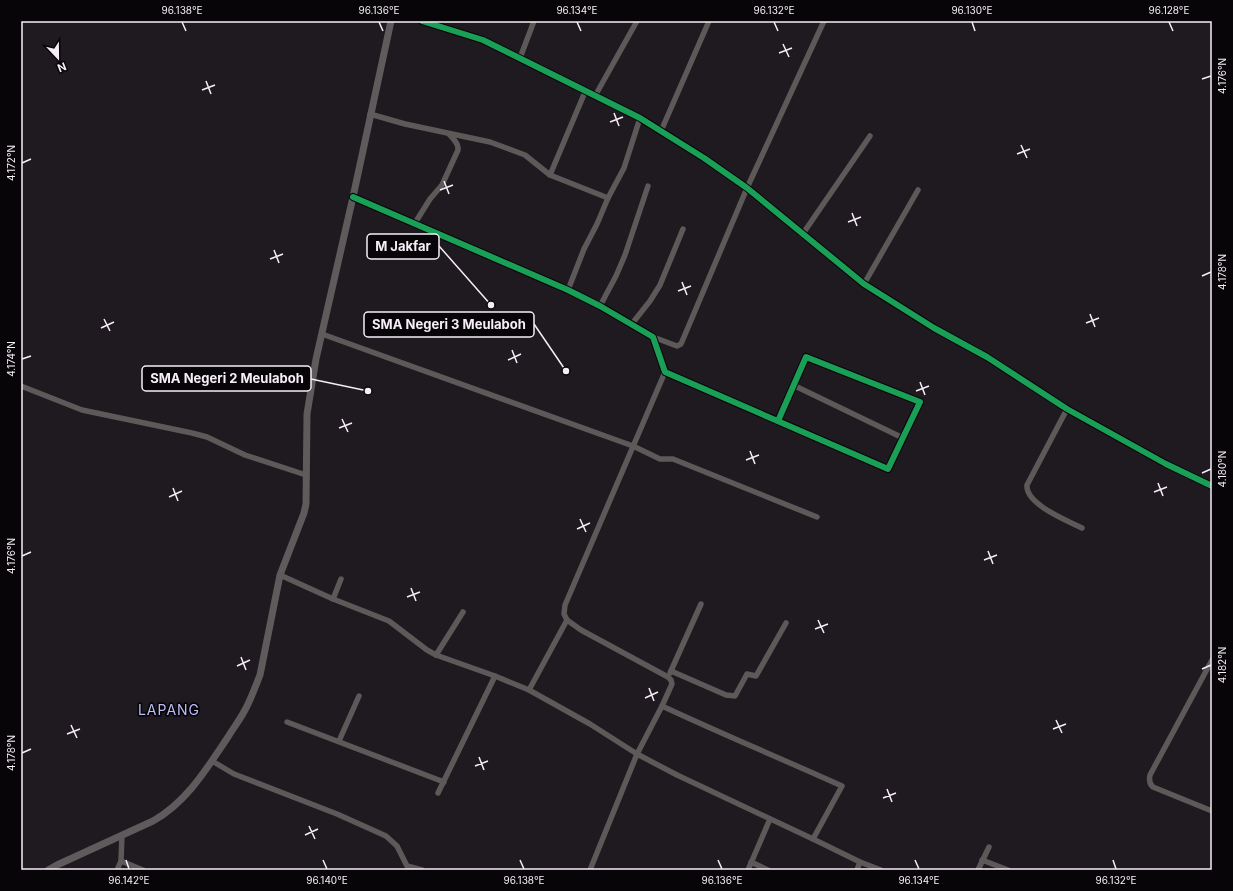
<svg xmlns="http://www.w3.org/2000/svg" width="1233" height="891" viewBox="0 0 1233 891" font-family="Inter,sans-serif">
	<rect width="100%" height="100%" fill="#1f1920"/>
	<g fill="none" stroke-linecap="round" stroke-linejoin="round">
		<g stroke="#5c5958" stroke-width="5.5">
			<polyline points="422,21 483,40 640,118 704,158 747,188 864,284 934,328 987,357 1067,409 1166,464 1212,486"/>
			<polyline points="520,58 534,21"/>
			<polyline points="595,96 637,21"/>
			<polyline points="370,114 405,124 490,142 525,155 550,175 608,198"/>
			<polyline points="661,131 709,21"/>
			<polyline points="550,175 585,92"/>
			<polyline points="353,197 568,290 600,306 653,337 665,372 888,469 920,402 806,357 778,421"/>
			<path d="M415,223l15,-24 12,-14 16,-35c1,-6 -5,-12 -9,-16"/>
			<polyline points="802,235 870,136"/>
			<polyline points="864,284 918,190"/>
			<polyline points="568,290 584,249 597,224 608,198 624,168 640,118"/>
			<polyline points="600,306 616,276 625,255 648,186"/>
			<polyline points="631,325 650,301 660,285 683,229"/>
			<polyline points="322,334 633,446 660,459 673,459 817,517"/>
			<polyline points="653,337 677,346 681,344 747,188 824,21"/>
			<polyline points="793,385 903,438"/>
			<polyline points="21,386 82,410 192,433 207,437 245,455 306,475"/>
			<path d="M1067,409l-40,76c-2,19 41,36 55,43"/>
			<polyline points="280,575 333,599 389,621 427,650 436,655 495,676 529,690 590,724 637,754 677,775 813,839 860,862 881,870"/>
			<polyline points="333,599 341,579"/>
			<polyline points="567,620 581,630 668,677 671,680 672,684 662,706 637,754 590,870"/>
			<polyline points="436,655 463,612"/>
			<path d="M1212,660l-62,115c-1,5 -1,9 3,12l59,24"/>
			<polyline points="671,671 726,695 735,696 747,674 756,676 786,623"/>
			<polyline points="670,673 701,604"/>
			<polyline points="529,690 567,620 564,614 565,605 665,372"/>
			<path d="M662,706c60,28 120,53 180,80l-29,53"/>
			<polyline points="287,722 444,782"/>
			<polyline points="339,741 359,696"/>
			<polyline points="212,761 234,774 337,814 386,836 397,846 407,866 422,870"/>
			<polyline points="438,793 495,676"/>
			<polyline points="122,835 121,861 143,870"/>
			<polyline points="982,860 1008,870"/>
			<polyline points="751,862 768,870"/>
			<polyline points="117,870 121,861"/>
			<polyline points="748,870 770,819"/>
			<polyline points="857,870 860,862"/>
			<polyline points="978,870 989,847"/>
		</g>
		<path stroke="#5f5a5c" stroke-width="7" d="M48,870l9,-5 96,-44c34,-19 54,-53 75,-84 6,-10 14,-20 19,-31 5,-10 9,-21 13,-31l20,-100 24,-62 2,-9 1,-90 9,-55 37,-162 38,-176"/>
		<defs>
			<g id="cycleway">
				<polyline points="422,21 483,40 640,118 704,158 747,188 864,284 934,328 987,357 1067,409 1166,464 1212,486"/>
				<polyline points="353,197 568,290 600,306 653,337 665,372 888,469 920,402 806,357 778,421"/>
			</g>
		</defs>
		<use href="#cycleway" stroke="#080509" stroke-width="8"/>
		<use href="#cycleway" stroke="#1a9f57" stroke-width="6"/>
	</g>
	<path fill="none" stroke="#f6eef7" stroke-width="1.5" d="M182,22l4,9M379,22l4,9M577,22l4,9M774,22l4,9M972,22l3,9M1169,22l4,9M783,44l6,13M779,53l13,-5M1202,79l9,-3M206,81l5,13M202,90l13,-5M614,113l5,13M610,122l13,-5M1021,145l6,13M1017,154l13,-5M22,163l9,-4M444,181l5,13M440,190l13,-5M852,213l5,13M848,222l13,-5M274,250l5,13M270,259l13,-5M1202,276l9,-4M682,282l5,13M678,291l13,-5M1090,314l5,13M104,319l6,12M1086,323l13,-5M101,328l13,-6M512,350l5,13M22,359l9,-3M508,360l13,-6M920,382l5,13M916,391l13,-5M342,419l6,13M339,428l13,-5M750,451l5,13M746,460l13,-5M1202,473l9,-4M1158,483l5,13M173,488l5,13M1154,492l13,-5M169,497l13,-6M580,519l6,13M577,529l13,-6M988,551l5,13M22,556l9,-4M984,560l13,-5M411,588l5,13M407,597l13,-5M818,620l6,13M815,629l13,-5M241,657l5,13M237,666l13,-6M1202,669l9,-4M649,688l5,13M645,698l13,-6M1056,720l6,13M71,725l6,13M1053,729l13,-5M67,734l13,-5M22,753l9,-4M479,757l5,13M475,766l13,-5M887,789l5,13M883,798l13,-5M309,826l6,13M305,835l13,-6M126,860l3,9M323,860l4,9M520,860l4,9M718,860l4,9M915,860l4,9M1113,860l3,9"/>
	<g text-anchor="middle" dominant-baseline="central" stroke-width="3.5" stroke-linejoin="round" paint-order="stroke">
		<g font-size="14" letter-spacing="1" fill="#b9bef7" stroke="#080509">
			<text x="169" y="709">LAPANG</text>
		</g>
	</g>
	<path fill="none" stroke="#f6eef7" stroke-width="1.5" d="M491 305L439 246M566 371L534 324M368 391L311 379"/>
	<g fill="#f6eef7" stroke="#080509" stroke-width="1.5">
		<circle cx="491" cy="305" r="4"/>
		<circle cx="566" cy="371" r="4"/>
		<circle cx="368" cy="391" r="4"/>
	</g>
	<g fill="#080509" stroke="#f6eef7" stroke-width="1.5">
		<rect x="367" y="234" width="72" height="25" rx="4"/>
		<rect x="364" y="312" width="170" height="25" rx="4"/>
		<rect x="142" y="366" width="169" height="25" rx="4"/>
	</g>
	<g font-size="13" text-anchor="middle" font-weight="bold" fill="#f6eef7">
		<text x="403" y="251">M Jakfar</text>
		<text x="449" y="329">SMA Negeri 3 Meulaboh</text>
		<text x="227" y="383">SMA Negeri 2 Meulaboh</text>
	</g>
	<rect width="1233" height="891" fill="none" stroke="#080509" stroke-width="44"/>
	<g transform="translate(58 58) rotate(158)" stroke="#080509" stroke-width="3" paint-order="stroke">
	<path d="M0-3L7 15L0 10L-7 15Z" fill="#f6eef7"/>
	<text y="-6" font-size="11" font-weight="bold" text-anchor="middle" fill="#f6eef7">N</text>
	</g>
	<rect x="22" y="22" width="1189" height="847" fill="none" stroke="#f6eef7" stroke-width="1.5"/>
	<g font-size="10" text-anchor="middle" fill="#f6eef7">
		<text x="182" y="14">96.138°E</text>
		<text x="379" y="14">96.136°E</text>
		<text x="577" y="14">96.134°E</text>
		<text x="774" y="14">96.132°E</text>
		<text x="972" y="14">96.130°E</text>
		<text x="1169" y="14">96.128°E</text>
		<text transform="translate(1222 76) rotate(-90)" y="4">4.176°N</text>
		<text transform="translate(11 163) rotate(-90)" y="4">4.172°N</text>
		<text transform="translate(1222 272) rotate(-90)" y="4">4.178°N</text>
		<text transform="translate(11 359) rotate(-90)" y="4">4.174°N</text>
		<text transform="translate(1222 469) rotate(-90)" y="4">4.180°N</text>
		<text transform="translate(11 556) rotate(-90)" y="4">4.176°N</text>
		<text transform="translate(1222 665) rotate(-90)" y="4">4.182°N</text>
		<text transform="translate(11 753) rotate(-90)" y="4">4.178°N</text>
		<text x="129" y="884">96.142°E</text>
		<text x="327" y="884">96.140°E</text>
		<text x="524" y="884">96.138°E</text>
		<text x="722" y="884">96.136°E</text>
		<text x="919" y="884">96.134°E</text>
		<text x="1116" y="884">96.132°E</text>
	</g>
</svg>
